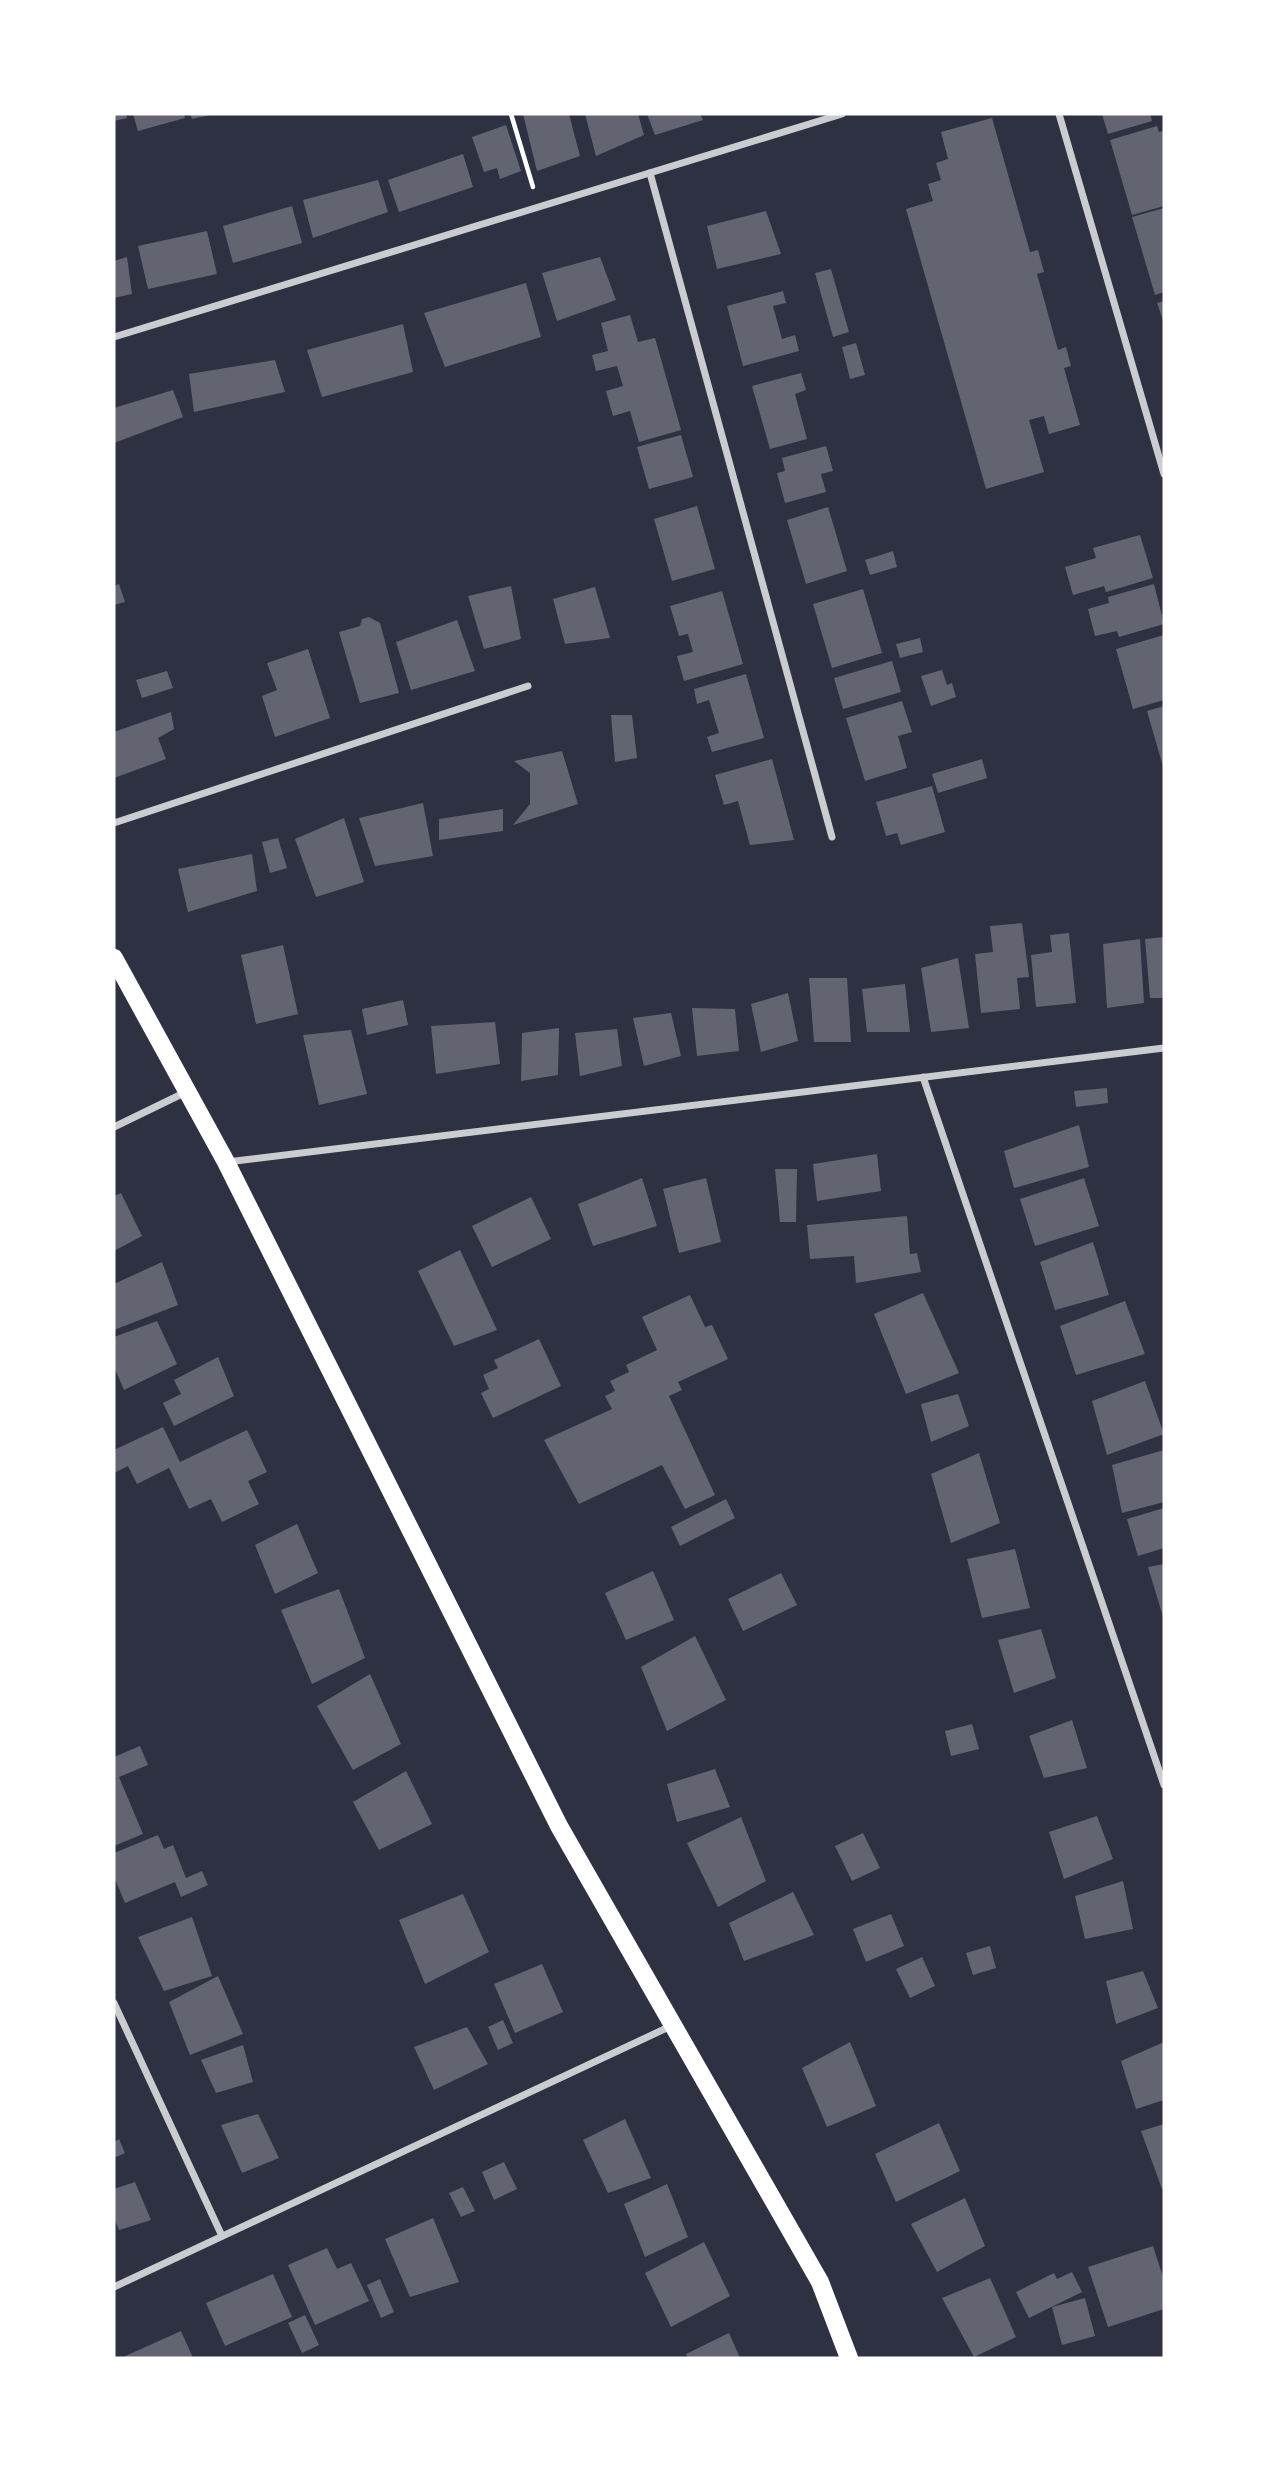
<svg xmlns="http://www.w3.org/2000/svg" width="1278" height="2472" viewBox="0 0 1278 2472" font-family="'Varela Round',sans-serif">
	<rect width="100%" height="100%" fill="#2d3142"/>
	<g fill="#626471">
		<polygon points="114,114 126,114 127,118 114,121"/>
		<polygon points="133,114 184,114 185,118 138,131"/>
		<polygon points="190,114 210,114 210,115 192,119"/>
		<polygon points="523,114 569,114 580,156 537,171"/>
		<polygon points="585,114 638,114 644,135 596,156"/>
		<polygon points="647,114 700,114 703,120 655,135"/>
		<polygon points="1102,114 1150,114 1152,121 1108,134"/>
		<polygon points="992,118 1030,252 1038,250 1044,272 1037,274 1058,350 1066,347 1071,366 1064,368 1080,425 1049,434 1044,416 1029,420 1044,472 986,489 906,209 933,201 928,184 941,180 936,163 948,159 941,132"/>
		<polygon points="506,125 521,171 500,179 497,168 484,172 472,137"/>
		<polygon points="1157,126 1159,132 1164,131 1164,206 1132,215 1110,140"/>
		<polygon points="463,154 473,187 399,212 388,180"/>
		<polygon points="378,180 388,212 313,238 303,200"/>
		<polygon points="292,206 302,243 233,263 223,226"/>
		<polygon points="1164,208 1164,292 1155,295 1132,217"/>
		<polygon points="766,211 781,254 717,269 707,226"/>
		<polygon points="207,231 217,274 148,289 138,246"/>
		<polygon points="127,257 132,294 114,298 114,261"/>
		<polygon points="600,257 616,300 557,321 542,273"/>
		<polygon points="831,269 849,332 833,337 815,273"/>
		<polygon points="526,283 541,337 445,367 424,313"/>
		<polygon points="783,291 786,303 773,306 782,339 795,335 799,351 743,366 727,306"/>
		<polygon points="1164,301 1164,323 1157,303"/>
		<polygon points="630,315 638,342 655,338 681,430 639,442 630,411 613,416 606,391 623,386 617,366 596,371 592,355 608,351 601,323"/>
		<polygon points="403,324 413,372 322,397 307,350"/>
		<polygon points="856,343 865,375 850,379 842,347"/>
		<polygon points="275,360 285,392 194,412 189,374"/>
		<polygon points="801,373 806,390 795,394 807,439 770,449 752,386"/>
		<polygon points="173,390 183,417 114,443 114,408"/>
		<polygon points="681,435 693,477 649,489 637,447"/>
		<polygon points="826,446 833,471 821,474 826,492 785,503 777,473 785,471 782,458"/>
		<polygon points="697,506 715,569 672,581 654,519"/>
		<polygon points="828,507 847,571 806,584 787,520"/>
		<polygon points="1140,535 1153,578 1106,592 1104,586 1073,595 1065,567 1096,558 1093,548"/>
		<polygon points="893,551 897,567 870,575 865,560"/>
		<polygon points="119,584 125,602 114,605 114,586"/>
		<polygon points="1154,584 1164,624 1119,637 1117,631 1095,636 1088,609 1109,603 1108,597"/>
		<polygon points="511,586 521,639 484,649 468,596"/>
		<polygon points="595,587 610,638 565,644 553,599"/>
		<polygon points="863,589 882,653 832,668 813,604"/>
		<polygon points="722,591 743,664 684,681 677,656 693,652 688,634 679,636 670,606"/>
		<polygon points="369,617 380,623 399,693 360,703 339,632 360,626 362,619"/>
		<polygon points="457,620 475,671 411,690 396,642"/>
		<polygon points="1164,635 1164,700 1133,709 1116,649"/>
		<polygon points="920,638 923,652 900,658 896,644"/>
		<polygon points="308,649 330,718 275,737 262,696 277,690 267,663"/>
		<polygon points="892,661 901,692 843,709 834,678"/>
		<polygon points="942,670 947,685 952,683 956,697 931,706 921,676"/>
		<polygon points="167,671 173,688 142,698 136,680"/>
		<polygon points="746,674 764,738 712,752 707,737 719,733 709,700 697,704 694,689"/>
		<polygon points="902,701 912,732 898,736 907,768 865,781 846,718"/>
		<polygon points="1164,706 1164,770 1147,711"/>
		<polygon points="171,712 174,729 158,738 166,759 114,778 114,732"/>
		<polygon points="611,715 632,715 637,758 615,762"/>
		<polygon points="562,751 578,804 513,825 530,804 530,773 514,761"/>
		<polygon points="772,759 794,840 750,845 738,801 724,805 715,775"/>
		<polygon points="982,759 987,778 938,793 932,774"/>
		<polygon points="932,786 945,832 901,845 897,833 886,836 876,802"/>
		<polygon points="423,803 433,856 375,866 359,818"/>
		<polygon points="503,809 503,831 439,840 439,819"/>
		<polygon points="344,818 364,882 316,897 295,839"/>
		<polygon points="278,838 287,868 270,873 262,842"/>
		<polygon points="252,854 257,891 188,912 178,869"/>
		<polygon points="1022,923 1029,977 1017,978 1020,1009 981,1013 975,954 993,952 990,926"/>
		<polygon points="1069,933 1076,1003 1036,1007 1031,955 1052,952 1050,935"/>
		<polygon points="1164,937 1164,998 1150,998 1145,939"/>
		<polygon points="1140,939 1144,1003 1107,1008 1103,944"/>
		<polygon points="283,945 298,1014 256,1024 241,955"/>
		<polygon points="958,958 969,1028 931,1032 921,968"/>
		<polygon points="809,978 847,978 851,1042 814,1042"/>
		<polygon points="905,984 910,1032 867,1032 862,989"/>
		<polygon points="788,993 798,1041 761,1052 751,1004"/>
		<polygon points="403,1000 408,1025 367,1035 362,1009"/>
		<polygon points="692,1008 735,1009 739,1051 697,1056"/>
		<polygon points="671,1013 681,1056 644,1066 633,1018"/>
		<polygon points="495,1022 500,1064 436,1074 431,1026"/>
		<polygon points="559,1028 558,1075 521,1081 522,1033"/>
		<polygon points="617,1029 622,1066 580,1076 575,1033"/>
		<polygon points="351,1030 367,1094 319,1105 303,1035"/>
		<polygon points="1107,1088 1108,1103 1076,1107 1074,1091"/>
		<polygon points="1079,1125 1089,1167 1014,1188 1004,1151"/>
		<polygon points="877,1154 881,1191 817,1201 813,1164"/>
		<polygon points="775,1169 797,1169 796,1222 780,1222"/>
		<polygon points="642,1178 657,1226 593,1246 578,1204"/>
		<polygon points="706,1178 721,1242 679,1253 663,1189"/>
		<polygon points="1084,1178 1099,1226 1035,1246 1020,1199"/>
		<polygon points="121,1193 142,1236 114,1251 114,1196"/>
		<polygon points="531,1197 551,1239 492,1267 472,1226"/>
		<polygon points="907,1216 910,1254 917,1253 921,1272 856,1283 854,1256 810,1259 807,1225"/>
		<polygon points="1093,1242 1109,1295 1055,1310 1040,1262"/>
		<polygon points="460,1250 497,1330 454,1346 418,1271"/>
		<polygon points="162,1262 178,1305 114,1330 114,1284"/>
		<polygon points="923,1293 959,1373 906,1394 874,1314"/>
		<polygon points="690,1295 705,1327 712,1325 728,1359 678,1382 682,1390 669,1396 715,1495 685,1509 662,1465 579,1504 544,1440 612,1409 605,1396 615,1391 610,1381 629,1372 626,1365 657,1350 642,1317"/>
		<polygon points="1125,1301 1145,1354 1076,1375 1060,1326"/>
		<polygon points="157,1321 177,1364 124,1390 114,1367 114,1337"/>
		<polygon points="539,1339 561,1386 493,1418 481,1393 489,1389 483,1375 498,1368 494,1360"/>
		<polygon points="218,1357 234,1396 174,1426 163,1403 181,1394 174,1380"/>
		<polygon points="1145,1381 1164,1434 1107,1455 1092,1401"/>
		<polygon points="958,1394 969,1426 931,1442 921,1404"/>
		<polygon points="163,1427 180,1462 247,1430 267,1472 248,1481 259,1504 222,1522 211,1499 189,1509 169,1468 137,1484 128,1466 114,1473 114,1450"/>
		<polygon points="1164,1450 1164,1502 1122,1513 1112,1465"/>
		<polygon points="979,1453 1000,1523 951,1543 931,1474"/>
		<polygon points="726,1499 735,1518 680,1546 671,1527"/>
		<polygon points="1164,1508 1164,1548 1138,1556 1127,1519"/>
		<polygon points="297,1524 318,1573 275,1594 255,1545"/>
		<polygon points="1015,1549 1030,1608 982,1618 967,1559"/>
		<polygon points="1164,1564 1164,1620 1148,1567"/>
		<polygon points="653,1571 674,1620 626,1640 605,1593"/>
		<polygon points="781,1573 797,1605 743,1631 728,1599"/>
		<polygon points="339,1589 365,1658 312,1684 281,1610"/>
		<polygon points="1041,1629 1056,1678 1014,1693 998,1640"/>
		<polygon points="695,1636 726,1700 667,1731 641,1667"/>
		<polygon points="370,1674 401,1744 353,1770 317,1706"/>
		<polygon points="1072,1720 1087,1768 1044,1778 1029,1736"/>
		<polygon points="972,1724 979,1749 951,1756 945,1731"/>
		<polygon points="140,1746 148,1765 119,1777 143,1834 114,1846 114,1757"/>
		<polygon points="715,1769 730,1807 677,1822 667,1784"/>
		<polygon points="406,1771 432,1824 379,1850 353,1802"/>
		<polygon points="1097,1816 1113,1859 1064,1879 1049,1832"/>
		<polygon points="741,1817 766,1881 718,1907 687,1843"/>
		<polygon points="863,1833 880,1868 852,1881 835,1846"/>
		<polygon points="158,1835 164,1849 173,1845 186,1878 202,1871 208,1885 181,1897 175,1882 125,1903 114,1877 114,1853"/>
		<polygon points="1123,1881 1133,1929 1085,1939 1075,1896"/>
		<polygon points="793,1892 814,1935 744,1961 729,1923"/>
		<polygon points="463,1894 489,1952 425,1984 399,1920"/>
		<polygon points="891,1914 904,1946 866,1962 853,1929"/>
		<polygon points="192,1917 212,1976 164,1991 138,1937"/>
		<polygon points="990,1946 996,1968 973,1975 966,1953"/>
		<polygon points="922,1957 935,1986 910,1998 896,1969"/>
		<polygon points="542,1964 563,2012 515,2033 494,1984"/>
		<polygon points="1143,1971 1158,2008 1116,2024 1106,1981"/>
		<polygon points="218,1976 243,2034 190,2055 169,2002"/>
		<polygon points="503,2020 513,2043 498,2050 488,2027"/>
		<polygon points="467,2027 488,2064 434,2090 414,2047"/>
		<polygon points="850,2042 876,2106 827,2127 802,2068"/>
		<polygon points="1164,2042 1164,2100 1136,2109 1121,2061"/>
		<polygon points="243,2045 253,2082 216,2093 201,2060"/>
		<polygon points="258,2114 279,2158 242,2173 221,2125"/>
		<polygon points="625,2119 651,2178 608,2193 583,2140"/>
		<polygon points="939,2123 960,2171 896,2202 875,2154"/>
		<polygon points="1164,2124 1164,2189 1162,2189 1141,2131"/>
		<polygon points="119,2139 125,2153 114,2158 114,2142"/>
		<polygon points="504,2162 517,2189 494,2200 482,2172"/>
		<polygon points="135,2182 151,2220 119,2230 114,2218 114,2189"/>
		<polygon points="667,2184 688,2237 645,2257 624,2204"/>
		<polygon points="463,2187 475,2211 461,2217 449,2193"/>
		<polygon points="965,2198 985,2246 937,2272 911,2224"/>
		<polygon points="433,2218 459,2282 410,2297 385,2239"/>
		<polygon points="704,2242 730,2296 671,2327 645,2273"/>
		<polygon points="1153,2246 1164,2280 1164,2309 1108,2327 1088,2267"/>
		<polygon points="327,2248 337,2269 351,2263 369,2301 315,2325 288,2265"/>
		<polygon points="1072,2272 1082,2292 1029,2318 1016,2292 1054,2273 1057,2279"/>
		<polygon points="273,2274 292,2317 225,2346 206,2303"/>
		<polygon points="990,2278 1016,2337 974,2357 942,2298"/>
		<polygon points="380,2279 394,2312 381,2318 367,2285"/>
		<polygon points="1085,2298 1095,2336 1062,2345 1052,2307"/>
		<polygon points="305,2315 319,2345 302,2353 288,2323"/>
		<polygon points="181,2331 193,2358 121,2358"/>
		<polygon points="729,2333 740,2358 688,2358 686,2354"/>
	</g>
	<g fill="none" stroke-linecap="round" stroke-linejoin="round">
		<polyline stroke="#fff" stroke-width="4.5" points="511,114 533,187"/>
		<g stroke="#caccd0" stroke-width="7">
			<polyline points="1059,114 1164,474"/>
			<polyline points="650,173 832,837"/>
			<polyline points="114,337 842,114"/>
			<polyline points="114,823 528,686"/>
			<polyline points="923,1077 1164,1785"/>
			<polyline points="114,1127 186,1092"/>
			<polyline points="227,1162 1164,1048"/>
			<polyline points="114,2003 222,2236"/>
			<polyline points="114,2287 671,2026"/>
		</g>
		<polyline stroke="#fff" stroke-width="18" points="114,958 226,1162 559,1826 820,2282 849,2358"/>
	</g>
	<rect width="1278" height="2472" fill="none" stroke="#ffffff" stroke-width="231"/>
</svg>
